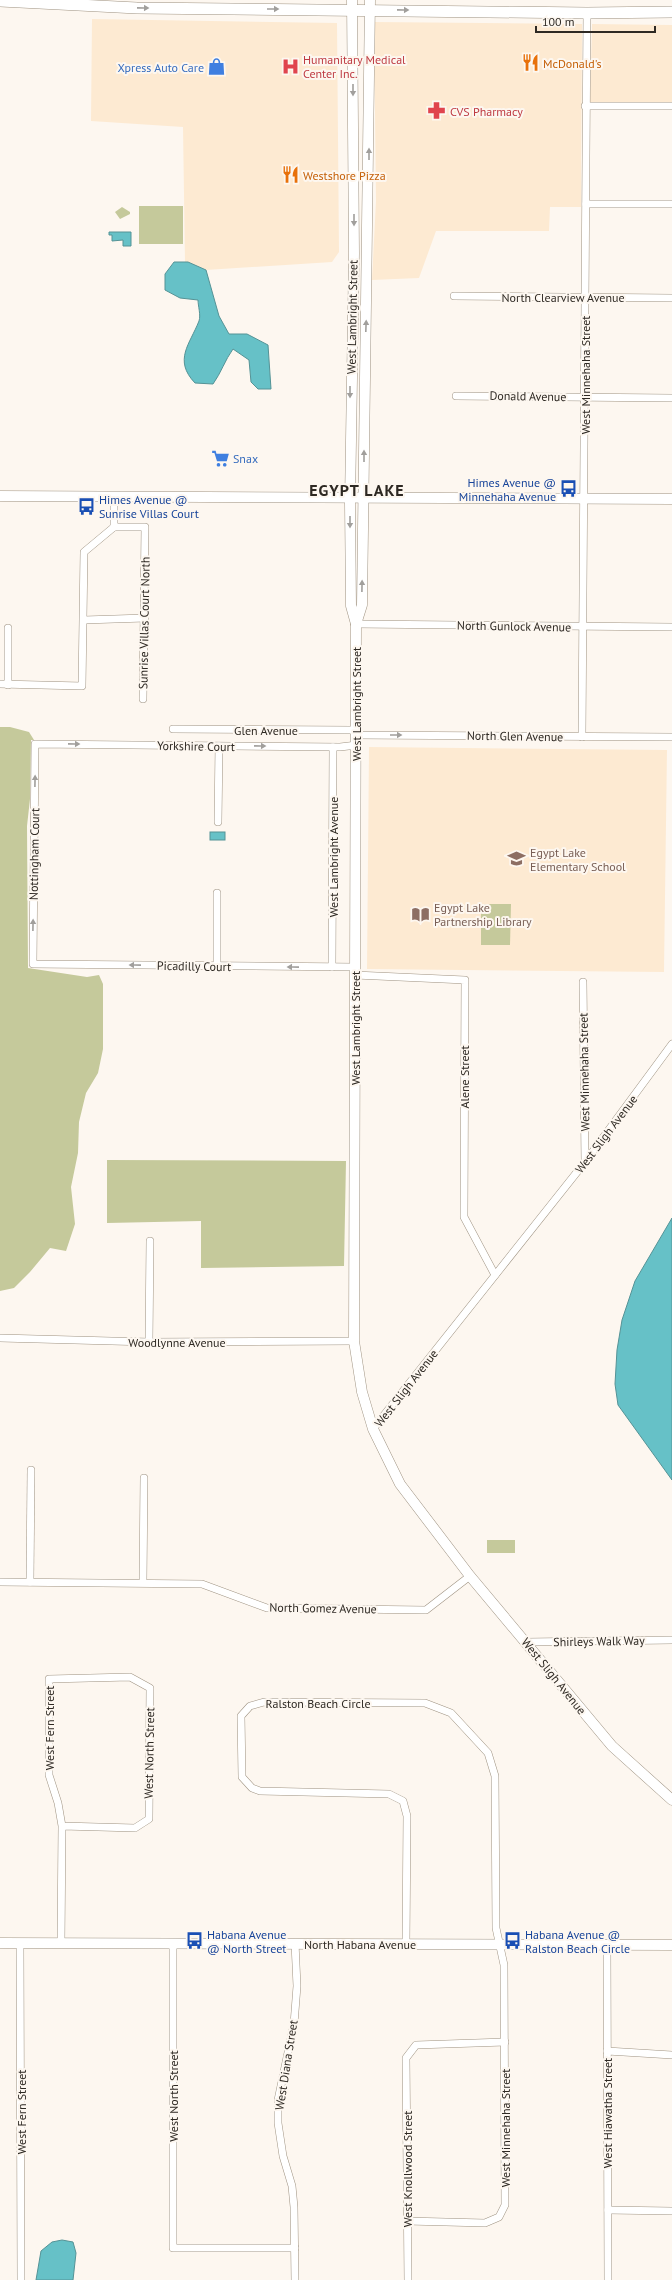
<svg xmlns="http://www.w3.org/2000/svg" width="672" height="2280" viewBox="0 0 672 2280" font-family="'PT Sans',sans-serif">
	<rect width="100%" height="100%" fill="#fdf7f0"/>
	<g fill="#fdead2">
		<polygon points="92,19 337,23 339,252 332,262 206,270 185,262 183,127 91,121"/>
		<polygon points="374,22 582,24 581,207 550,207 549,231 436,231 419,278 372,280 376,201"/>
		<polygon points="592,24 672,25 672,102 590,102"/>
		<polygon points="369,747 667,750 664,972 367,969"/>
	</g>
	<g fill="#c5c99b">
		<rect x="139" y="206" width="44" height="38"/>
		<polygon points="122,207 130,212 130,214 120,219 115,212"/>
		<polygon points="0,727 10,727 29,732 34,740 31,740 30,799 27,826 28,968 87,977 99,975 103,984 103,1049 98,1073 86,1093 79,1122 78,1153 71,1187 75,1224 66,1251 50,1248 30,1272 14,1288 0,1291"/>
		<polygon points="481,904 511,904 510,945 481,945"/>
		<polygon points="107,1160 346,1161 344,1266 201,1268 201,1221 107,1223"/>
		<rect x="487" y="1540" width="28" height="13"/>
	</g>
	<g fill="#66c1c7" stroke="#559396">
		<polygon points="109,232 131,232 131,246 123,246 123,240 112,241 112,235 109,235"/>
		<path d="M174,262h14l18,8 13,46 10,18h18l21,11 3,44h-13l-7,-7 -2,-22 -16,-11c-8,11 -12,24 -20,35l-18,-1c-22,-23 -5,-39 4,-62 2,-6 -1,-15 -1,-21l-18,-2 -15,-8v-16z"/>
		<rect x="210" y="832" width="15" height="8"/>
		<polygon points="672,1218 672,1480 618,1405 615,1384 617,1350 622,1320 635,1281"/>
		<polygon points="62,2240 73,2242 76,2253 73,2280 36,2280 41,2251 52,2242"/>
	</g>
	<g fill="none" stroke-linecap="round" stroke-linejoin="round">
		<defs>
			<g id="street">
				<polyline points="585,106 672,106"/>
				<polyline points="586,204 672,204"/>
				<polyline points="454,296 672,298"/>
				<polyline points="456,396 672,398"/>
				<polyline points="114,496 114,527"/>
				<polyline points="84,620 145,618"/>
				<polyline points="356,624 672,627"/>
				<polyline points="8,628 8,685"/>
				<polyline points="0,684 82,686 84,552 114,527 145,527 143,699"/>
				<polyline points="173,729 352,730 357,735 672,737"/>
				<polyline points="582,737 587,13"/>
				<polyline points="218,822 219,746"/>
				<polyline points="217,966 217,893"/>
				<polyline points="332,967 333,747"/>
				<polyline points="355,967 33,964 35,744 340,747 357,745"/>
				<polyline points="355,975 465,980 464,1217 495,1275"/>
				<polyline points="583,982 585,1161"/>
				<polyline points="0,1338 149,1342 354,1341"/>
				<polyline points="149,1342 150,1241"/>
				<polyline points="373,1429 585,1162 672,1044"/>
				<polyline points="0,1582 202,1584 267,1608 426,1610 470,1576"/>
				<polyline points="30,1582 31,1470"/>
				<polyline points="143,1582 144,1478"/>
				<polyline points="526,1642 672,1640"/>
				<polyline points="20,1943 21,2280"/>
				<polyline points="61,1943 62,1826 58,1803 49,1775 49,1679 130,1677 150,1688 149,1819 135,1828 62,1826"/>
				<polyline points="173,1943 173,2248 295,2248"/>
				<polyline points="406,1944 407,1816 403,1801 389,1794 260,1791 252,1788 242,1777 241,1716 250,1706 264,1702 425,1703 451,1713 488,1753 495,1776 496,1928 504,1965 505,2205 499,2217 485,2223 407,2221"/>
				<polyline points="607,1945 608,2280"/>
				<polyline points="607,2051 672,2055"/>
				<polyline points="608,2210 672,2211"/>
				<polyline points="295,2280 294,2207 292,2186 283,2156 278,2123 278,2100 294,2024 297,1986 295,1943"/>
				<polyline points="408,2280 406,2058 416,2045 505,2042"/>
			</g>
			<g id="secondary">
				<polyline points="352,0 354,253 350,503 351,606 356,624"/>
				<polyline points="370,0 362,605 356,624 354,1341 362,1392 373,1429 400,1484 470,1576 612,1746 672,1800"/>
				<polyline points="0,496 672,499"/>
				<polyline points="0,1943 672,1945"/>
			</g>
			<polyline id="primary" points="0,1 137,8 587,13 672,12"/>
		</defs>
		<use href="#street" stroke="#9f9382" stroke-width="8"/>
		<use href="#secondary" stroke="#9f9382" stroke-width="11"/>
		<use href="#primary" stroke="#9f9382" stroke-width="12"/>
		<use href="#street" stroke="#fff" stroke-width="7"/>
		<use href="#secondary" stroke="#fff" stroke-width="10"/>
		<use href="#primary" stroke="#fff" stroke-width="11"/>
	</g>
	<defs><path id="oneway-solid" d="M-6-.8H1V-3.2L6.5 0L1 3.2V.8H-6Z"/></defs>
	<g fill="#a19f9c">
		<use href="#oneway-solid" transform="translate(143 8) rotate(1)"/>
		<use href="#oneway-solid" transform="translate(273 9)"/>
		<use href="#oneway-solid" transform="translate(403 10) rotate(1)"/>
		<use href="#oneway-solid" transform="translate(353 90) rotate(90)"/>
		<use href="#oneway-solid" transform="translate(369 154) rotate(-90)"/>
		<use href="#oneway-solid" transform="translate(354 220) rotate(90)"/>
		<use href="#oneway-solid" transform="translate(366 326) rotate(-88)"/>
		<use href="#oneway-solid" transform="translate(350 392) rotate(90)"/>
		<use href="#oneway-solid" transform="translate(364 456) rotate(-90)"/>
		<use href="#oneway-solid" transform="translate(350 522) rotate(90)"/>
		<use href="#oneway-solid" transform="translate(362 586) rotate(-89)"/>
		<use href="#oneway-solid" transform="translate(396 735)"/>
		<use href="#oneway-solid" transform="translate(74 744) rotate(1)"/>
		<use href="#oneway-solid" transform="translate(260 746) rotate(1)"/>
		<use href="#oneway-solid" transform="translate(35 781) rotate(-89)"/>
		<use href="#oneway-solid" transform="translate(33 925) rotate(-89)"/>
		<use href="#oneway-solid" transform="translate(135 965) rotate(-179)"/>
		<use href="#oneway-solid" transform="translate(293 967) rotate(-179)"/>
	</g>
	<defs>
		<symbol id="restaurant-bare" viewBox="-9 -9 18 18"><path d="M-5-6h1v4h1v-4h1v4h1v-4h1v5L-1.5 .5V6h-2V.5L-5-1ZM5-6V6H3V1.5H1.5Q1.5-4 5-6Z" fill="#e8710a" stroke="#fdf7f0" stroke-width="2.5" paint-order="stroke"/></symbol>
		<symbol id="hospital-bare" viewBox="-9 -9 18 18"><path d="M-5-5h3v3.5h4V-5h3V5h-3V1.5h-4V5h-3Z" fill="#e0444e" stroke="#fdf7f0" stroke-width="2.5" paint-order="stroke"/></symbol>
		<symbol id="shop-bare" viewBox="-9 -9 18 18"><path d="M-5-2.5h2.3a2.7 3.5 0 0 1 5.4 0H5L5.5 6h-11ZM-1.5-2.5h3a1.5 2.3 0 0 0-3 0Z" fill="#3f7fe0" stroke="#fdf7f0" stroke-width="2.5" paint-order="stroke"/></symbol>
		<symbol id="pharmacy-bare" viewBox="-9 -9 18 18"><path d="M-2-6h4v4h4v4h-4v4h-4v-4h-4v-4h4Z" fill="#e0444e" stroke="#fdf7f0" stroke-width="2.5" paint-order="stroke"/></symbol>
		<symbol id="supermarket-bare" viewBox="-9 -9 18 18"><path d="M-6-5.5h2.5l.6 2H6L4.5 2H-2.5L-4.4-4H-6ZM-1.5 3.2a1.3 1.3 0 1 0 .1 0ZM3 3.2a1.3 1.3 0 1 0 .1 0Z" fill="#3f7fe0" stroke="#fdf7f0" stroke-width="2.5" paint-order="stroke"/></symbol>
		<symbol id="bus-bare" viewBox="-9 -9 18 18"><path d="M-5-6H5V4H4V6H2V4H-2V6H-4V4H-5ZM-3.5-4V0h7V-4ZM-3.5 1.2v1.5H-2V1.2ZM2 1.2v1.5H3.5V1.2Z" fill="#1a4fb4" stroke="#fdf7f0" stroke-width="2.5" paint-order="stroke"/></symbol>
		<symbol id="school-bare" viewBox="-9 -9 18 18"><path d="M0-5L7-2L0 1L-7-2ZM-4 1L0 2.5L4 1V4Q0 6-4 4Z" fill="#8d6e63" stroke="#fdf7f0" stroke-width="2.5" paint-order="stroke"/></symbol>
		<symbol id="library-bare" viewBox="-9 -9 18 18"><path d="M-6-4Q-3-5.5-.7-3.5V5Q-3 3-6 4ZM6-4Q3-5.5 .7-3.5V5Q3 3 6 4Z" fill="#8d6e63" stroke="#fdf7f0" stroke-width="2.5" paint-order="stroke"/></symbol>
	</defs>
	<g fill-rule="evenodd">
		<use href="#restaurant-bare" x="518" y="50" width="25" height="25"/>
		<use href="#hospital-bare" x="278" y="54" width="25" height="25"/>
		<use href="#shop-bare" x="204" y="54" width="25" height="25"/>
		<use href="#pharmacy-bare" x="424" y="98" width="25" height="25"/>
		<use href="#restaurant-bare" x="278" y="162" width="25" height="25"/>
		<use href="#supermarket-bare" x="208" y="446" width="25" height="25"/>
		<use href="#bus-bare" x="556" y="476" width="25" height="25"/>
		<use href="#bus-bare" x="74" y="494" width="25" height="25"/>
		<use href="#school-bare" x="504" y="846" width="25" height="25"/>
		<use href="#library-bare" x="408" y="902" width="25" height="25"/>
		<use href="#bus-bare" x="182" y="1928" width="25" height="25"/>
		<use href="#bus-bare" x="500" y="1928" width="25" height="25"/>
	</g>
	<g text-anchor="middle" dominant-baseline="central" stroke-width="4" stroke-linejoin="round" paint-order="stroke">
		<g font-size="12" fill="#be3a42" stroke="#fdf7f0" text-anchor="start">
			<text x="303" y="59">Humanitary Medical<tspan x="303" dy="14">Center Inc.</tspan></text>
			<text x="450" y="111">CVS Pharmacy</text>
		</g>
		<g font-size="12" fill="#c56008" stroke="#fdf7f0" text-anchor="start">
			<text x="543" y="63">McDonald's</text>
			<text x="303" y="175">Westshore Pizza</text>
		</g>
		<g font-size="12" fill="#366cbe" stroke="#fdf7f0" text-anchor="end">
			<text x="204" y="67">Xpress Auto Care</text>
			<text x="233" y="458" text-anchor="start">Snax</text>
		</g>
		<g font-size="12" fill="#2e2923" stroke="#fdf7f0">
			<text x="563" y="297">North Clearview Avenue</text>
			<text transform="translate(352 317) rotate(-89)">West Lambright Street</text>
			<text transform="translate(585 375) rotate(-90)">West Minnehaha Street</text>
			<text transform="translate(528 396) rotate(1)">Donald Avenue</text>
			<text transform="translate(144 623) rotate(-89)">Sunrise Villas Court North</text>
			<text transform="translate(514 626) rotate(1)">North Gunlock Avenue</text>
			<text transform="translate(356 704) rotate(-90)">West Lambright Street</text>
			<text x="266" y="730">Glen Avenue</text>
			<text transform="translate(515 736) rotate(1)">North Glen Avenue</text>
			<text transform="translate(196 746) rotate(1)">Yorkshire Court</text>
			<text transform="translate(34 854) rotate(-89)">Nottingham Court</text>
			<text transform="translate(333 857) rotate(-90)">West Lambright Avenue</text>
			<text transform="translate(194 966) rotate(1)">Picadilly Court</text>
			<text transform="translate(355 1028) rotate(-90)">West Lambright Street</text>
			<text transform="translate(584 1072) rotate(-91)">West Minnehaha Street</text>
			<text transform="translate(464 1077) rotate(-90)">Alene Street</text>
			<text transform="translate(606 1134) rotate(-53)">West Sligh Avenue</text>
			<text x="177" y="1342">Woodlynne Avenue</text>
			<text transform="translate(406 1388) rotate(-52)">West Sligh Avenue</text>
			<text transform="translate(323 1608) rotate(1)">North Gomez Avenue</text>
			<text transform="translate(599 1641) rotate(-1)">Shirleys Walk Way</text>
			<text transform="translate(554 1676) rotate(51)">West Sligh Avenue</text>
			<text x="318" y="1703">Ralston Beach Circle</text>
			<text transform="translate(49 1728) rotate(-90)">West Fern Street</text>
			<text transform="translate(149 1753) rotate(-89)">West North Street</text>
			<text x="360" y="1944">North Habana Avenue</text>
			<text transform="translate(286 2065) rotate(-81)">West Diana Street</text>
			<text transform="translate(173 2096) rotate(-90)">West North Street</text>
			<text transform="translate(21 2112) rotate(-90)">West Fern Street</text>
			<text transform="translate(607 2113) rotate(-90)">West Hiawatha Street</text>
			<text transform="translate(505 2128) rotate(-90)">West Minnehaha Street</text>
			<text transform="translate(407 2169) rotate(-90)">West Knollwood Street</text>
		</g>
		<g font-size="12" fill="#164399" stroke="#fdf7f0" text-anchor="start">
			<text x="556" y="482" text-anchor="end">Himes Avenue @<tspan x="556" dy="14">Minnehaha Avenue</tspan></text>
			<text x="99" y="499">Himes Avenue @<tspan x="99" dy="14">Sunrise Villas Court</tspan></text>
			<text x="207" y="1934">Habana Avenue<tspan x="207" dy="14">@ North Street</tspan></text>
			<text x="525" y="1934">Habana Avenue @<tspan x="525" dy="14">Ralston Beach Circle</tspan></text>
		</g>
		<g font-size="12" fill="#785e54" stroke="#fdf7f0" text-anchor="start">
			<text x="530" y="852">Egypt Lake<tspan x="530" dy="14">Elementary School</tspan></text>
			<text x="434" y="907">Egypt Lake<tspan x="434" dy="14">Partnership Library</tspan></text>
		</g>
		<g font-size="16" font-weight="bold" letter-spacing="1" fill="#2e2923" stroke="#fdf7f0">
			<text x="357" y="490">EGYPT LAKE</text>
		</g>
	</g>
	<path d="M536 26v6h119v-6" fill="none" stroke="#2e2923" stroke-width="2"/>
	<text x="542" y="26" font-size="12" fill="#2e2923" stroke="#fdf7f0" stroke-width="3" paint-order="stroke">100 m</text>
</svg>
